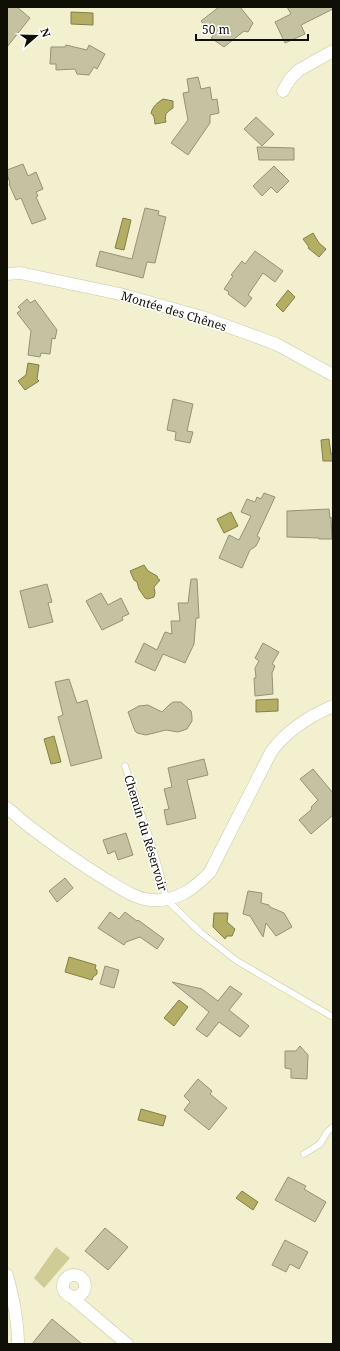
<svg xmlns="http://www.w3.org/2000/svg" width="340" height="1351" viewBox="0 0 340 1351" font-family="'Noto Serif',serif">
	<rect width="100%" height="100%" fill="#f2f0cf"/>
	<polygon fill="#d0cc96" points="56,1247 70,1258 44,1288 34,1278"/>
	<g fill="#b4ae64" stroke="#837e48">
		<polygon points="71,12 93,13 93,25 71,24"/>
		<path d="M163,99l10,2v7c-6,4 -9,6 -7,14l-11,2 -1,-7 -3,-4c2,-7 6,-10 12,-14z"/>
		<polygon points="123,218 131,220 124,250 115,248"/>
		<polygon points="313,233 319,243 326,249 319,257 308,248 309,247 303,239"/>
		<polygon points="288,290 295,297 283,312 276,305"/>
		<polygon points="28,363 39,365 37,379 39,381 25,390 18,381 26,375"/>
		<polygon points="329,439 331,454 333,454 333,461 323,461 321,440"/>
		<polygon points="231,512 238,526 224,533 217,519"/>
		<polygon points="144,565 148,571 157,576 158,579 160,580 154,587 155,593 154,597 148,599 145,598 139,589 137,582 134,580 130,571"/>
		<polygon points="278,699 278,711 256,712 256,700"/>
		<polygon points="54,736 61,762 51,764 44,739"/>
		<polygon points="214,913 228,913 227,922 235,929 232,936 227,936 225,939 213,927"/>
		<polygon points="69,957 96,965 95,969 97,970 97,974 93,977 92,980 65,972"/>
		<polygon points="179,1000 188,1007 174,1026 164,1018"/>
		<polygon points="141,1109 166,1116 163,1126 138,1120"/>
		<polygon points="242,1191 258,1202 253,1210 236,1198"/>
	</g>
	<g fill="#c4c2a1" stroke="#959374">
		<polygon points="7,7 17,7 30,18 7,47"/>
		<polygon points="219,7 240,7 253,23 248,32 244,31 224,47 211,38 213,36 201,21"/>
		<polygon points="287,7 333,7 333,9 301,25 305,34 285,43 275,22 291,14"/>
		<polygon points="66,45 87,50 89,45 105,54 97,69 94,67 89,75 77,74 75,69 56,70 56,64 50,64 51,47 65,47"/>
		<polygon points="198,77 201,89 210,87 212,100 217,99 219,113 210,115 210,123 188,155 171,143 188,120 183,93 189,92 187,79"/>
		<polygon points="256,117 274,134 262,146 244,129"/>
		<polygon points="257,147 294,148 294,160 259,160"/>
		<polygon points="23,164 28,176 36,172 43,189 36,192 38,196 36,197 46,219 32,224 21,198 16,200 9,184 10,183 7,174 7,170"/>
		<polygon points="274,166 289,181 277,193 271,187 262,196 253,186"/>
		<polygon points="145,208 159,211 158,215 166,217 155,263 147,262 143,278 96,266 100,251 132,259"/>
		<polygon points="255,251 283,271 275,282 263,273 248,295 252,298 245,307 228,294 229,292 224,289 233,276 231,275 242,261 245,264"/>
		<polygon points="27,299 30,303 35,300 57,330 55,339 52,338 50,354 41,353 40,357 28,355 31,331 17,313 21,310 18,307"/>
		<polygon points="173,399 193,404 187,431 193,432 190,443 175,440 176,432 167,430"/>
		<polygon points="264,493 275,497 257,536 260,538 256,546 250,550 242,568 219,558 229,535 239,540 251,516 241,512 247,499 255,502 257,497 261,499"/>
		<polygon points="329,509 330,518 331,517 332,539 319,539 319,538 287,537 287,511"/>
		<polygon points="191,579 197,579 199,618 196,618 194,644 185,663 163,654 155,671 135,662 144,643 157,650 165,632 172,634 171,621 180,621 178,603 188,603"/>
		<polygon points="47,584 52,602 48,603 53,622 29,628 20,591"/>
		<polygon points="101,593 108,605 121,598 129,614 122,617 123,620 102,630 86,601"/>
		<polygon points="263,643 279,652 272,664 275,666 272,673 273,694 255,696 254,678 256,678 255,668 259,661 255,658"/>
		<polygon points="69,679 77,703 87,700 102,758 71,766 58,717 63,715 55,682"/>
		<polygon points="173,702 181,702 191,711 192,717 192,721 187,729 178,732 166,730 146,735 137,733 135,731 128,712 139,706 148,705 162,712 169,705"/>
		<polygon points="204,759 208,775 187,780 196,818 167,825 164,810 169,809 164,789 172,787 168,768"/>
		<polygon points="313,769 333,793 333,815 311,834 299,820 312,809 311,807 318,800 300,779"/>
		<polygon points="126,833 133,855 118,860 115,851 108,854 103,840"/>
		<polygon points="65,878 73,888 57,902 49,891"/>
		<polygon points="248,891 262,893 261,903 269,905 270,907 284,913 292,927 276,936 266,923 263,937 250,916 243,914"/>
		<polygon points="110,912 119,919 125,912 137,921 138,920 164,939 157,949 140,937 126,942 124,945 98,928"/>
		<polygon points="105,966 119,970 114,988 100,984"/>
		<polygon points="172,982 202,989 218,1001 230,986 242,994 229,1010 249,1026 240,1037 219,1022 207,1037 196,1029 209,1012"/>
		<polygon points="300,1046 308,1055 307,1079 291,1078 291,1069 285,1068 285,1051 296,1051"/>
		<polygon points="198,1079 212,1091 210,1094 227,1108 209,1130 184,1110 190,1102 184,1096"/>
		<polygon points="288,1177 306,1186 304,1189 326,1202 315,1222 275,1200"/>
		<polygon points="105,1228 128,1247 108,1270 85,1251"/>
		<polygon points="285,1240 308,1252 299,1269 290,1264 286,1272 272,1265"/>
		<polygon points="52,1319 82,1344 32,1344"/>
	</g>
	<g fill="none" stroke-linecap="round" stroke-linejoin="round">
		<defs>
			<g id="lane">
				<polyline points="125,766 152,845 161,876 166,899 200,932 237,961 333,1017"/>
				<polyline points="304,1154 320,1144 327,1132 333,1127"/>
			</g>
			<g id="street">
				<polyline points="283,91 290,79 299,70 333,51"/>
				<polyline points="7,274 20,273 120,294 202,317 276,344 333,375"/>
				<path d="M7,808c8,6 15,13 23,19 25,19 49,36 75,52 15,9 30,20 47,21 24,2 42,-11 58,-28l61,-120c15,-21 39,-36 62,-46"/>
				<circle cx="74" cy="1286" r="11"/>
				<path d="M7,1275c6,22 11,46 11,69"/>
				<polyline points="69,1295 127,1344"/>
			</g>
		</defs>
		<use href="#lane" stroke="#c9c7a6" stroke-width="7"/>
		<use href="#street" stroke="#c9c7a6" stroke-width="13"/>
		<use href="#lane" stroke="#fff" stroke-width="6"/>
		<use href="#street" stroke="#fff" stroke-width="12"/>
	</g>
	<g text-anchor="middle" dominant-baseline="central" stroke-width="3" stroke-linejoin="round" paint-order="stroke">
		<g font-size="12" fill="#100f05" stroke="#fff">
			<text transform="translate(174 311) rotate(17)">Montée des Chênes</text>
			<text transform="translate(146 833) rotate(73)">Chemin du Réservoir</text>
		</g>
	</g>
	<rect width="340" height="1351" fill="none" stroke="#100f05" stroke-width="16"/>
	<g transform="translate(36 36) rotate(70)" stroke="#ffffff" stroke-width="3" paint-order="stroke">
	<path d="M0-3L7 15L0 10L-7 15Z" fill="#100f05"/>
	<text y="-6" font-size="11" font-weight="bold" text-anchor="middle" fill="#100f05">N</text>
	</g>
	<path d="M196 34v6h112v-6" fill="none" stroke="#100f05" stroke-width="2"/>
	<text x="202" y="34" font-size="12" fill="#100f05" stroke="#ffffff" stroke-width="3" paint-order="stroke">50 m</text>
</svg>
